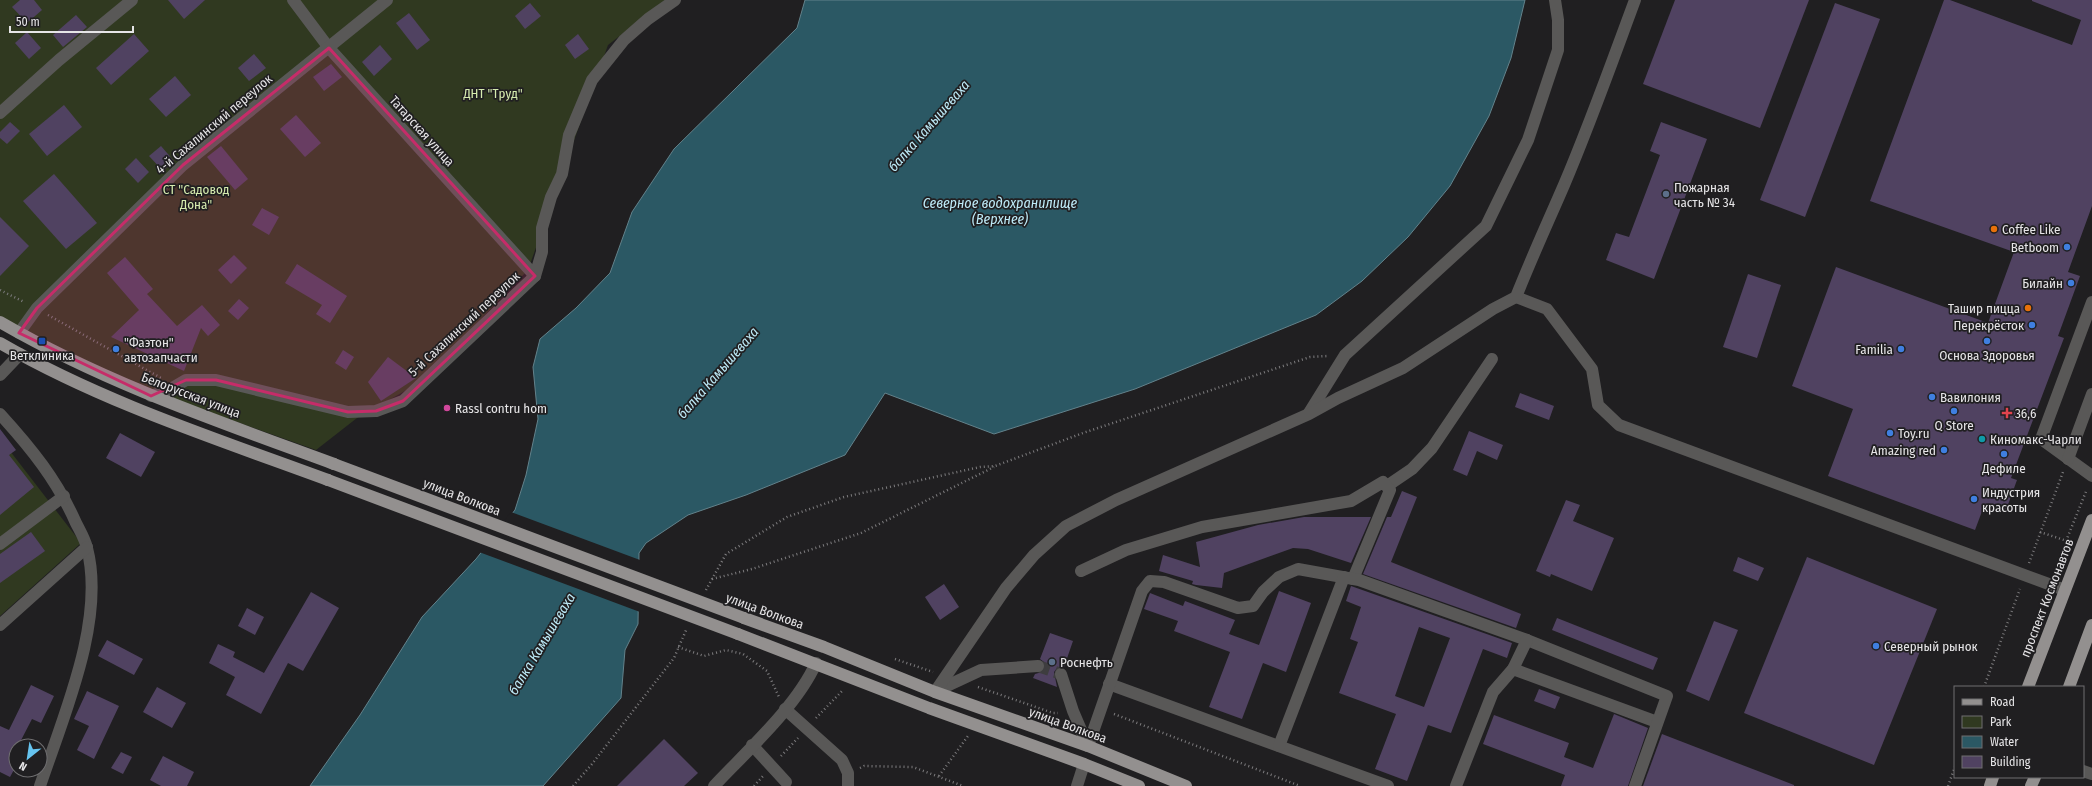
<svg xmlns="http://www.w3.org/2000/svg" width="2092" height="786" viewBox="0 0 2092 786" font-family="'Fira Sans Condensed',sans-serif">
	<rect width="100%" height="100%" fill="#201f21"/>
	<g fill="#303920">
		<path d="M0,0h666l-58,45 -80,225 -109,113 -62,35 -41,32c-107,-39 -219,-72 -316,-134z"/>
		<polygon points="0,438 81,543 0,616"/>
	</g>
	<polygon fill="#2b5864" stroke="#63828b" points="805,0 1525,0 1511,58 1489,116 1450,186 1408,237 1362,281 1316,315 1135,389 994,434 885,393 845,455 746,495 688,515 646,543 639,553 638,624 625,650 621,698 543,786 310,786 360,715 422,617 476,559 515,510 526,475 538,419 533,367 540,339 576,308 610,273 632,212 674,149 797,28"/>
	<polygon fill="#201f21" points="511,512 640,560 640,612 479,552"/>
	<g fill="#504261" fill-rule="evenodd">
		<polygon points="20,0 34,0 42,10 27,23 12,7"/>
		<polygon points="168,0 205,0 184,19"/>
		<polygon points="1675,0 1809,0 1760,128 1643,84"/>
		<polygon points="1944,0 1950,0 2072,45 2081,20 2032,1 2032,0 2092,0 2092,206 2068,272 2080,276 2058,336 2064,338 2011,478 2017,480 2005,513 1984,506 1975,530 1828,476 1853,409 1792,386 1836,267 1988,323 2014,252 1870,201"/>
		<polygon points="530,3 541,16 525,29 515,16"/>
		<polygon points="1835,3 1880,19 1805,217 1760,200"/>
		<polygon points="409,13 430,40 417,50 396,23"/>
		<polygon points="76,15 87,27 63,47 53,35"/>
		<polygon points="27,32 41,48 29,59 15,43"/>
		<polygon points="134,34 149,51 111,85 96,68"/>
		<polygon points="578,34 589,49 575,59 565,45"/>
		<polygon points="380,45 392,59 374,76 362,62"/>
		<polygon points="254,54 266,68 249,81 238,68"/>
		<polygon points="331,64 342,77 324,91 313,77"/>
		<polygon points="175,76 191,95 166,117 149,99"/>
		<polygon points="64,105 82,127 47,156 29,134"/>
		<polygon points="296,115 321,143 305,157 280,129"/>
		<polygon points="10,122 20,131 7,144 0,138 0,132"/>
		<polygon points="1661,122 1707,139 1654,279 1606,260 1616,233 1629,237 1660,155 1650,151"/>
		<polygon points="161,146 174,161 163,171 149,156"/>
		<polygon points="221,146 248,179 235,190 207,157"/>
		<polygon points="136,158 149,172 138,183 125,169"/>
		<polygon points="54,174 97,223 66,249 23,201"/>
		<polygon points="262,208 279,217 269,235 252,225"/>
		<polygon points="0,217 29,246 0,276"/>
		<polygon points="234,255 247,268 231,284 218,270"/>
		<polygon points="125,257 153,289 147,294 177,326 202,305 220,325 208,336 201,328 184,371 111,337 139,310 107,273"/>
		<polygon points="297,264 347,296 330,323 316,314 322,305 285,283"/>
		<polygon points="1748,274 1781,285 1757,358 1723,347"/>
		<polygon points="239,299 249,308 238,320 228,311"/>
		<polygon points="343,350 354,357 346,370 335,363"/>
		<polygon points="388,357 416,378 381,401 368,382"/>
		<polygon points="1520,393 1554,406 1549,420 1515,407"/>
		<polygon points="0,429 16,450 9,455 34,487 0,515"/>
		<polygon points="1469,431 1503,445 1497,460 1477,451 1467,476 1453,470"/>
		<polygon points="120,433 155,452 141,477 106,458"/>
		<polygon points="1402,491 1417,497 1391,562 1521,614 1516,628 1363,574 1387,517 1391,517"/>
		<polygon points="1566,500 1580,505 1573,521 1614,538 1592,591 1551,574 1550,577 1536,571"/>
		<polygon points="1304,517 1371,517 1351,563 1308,549 1293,548 1224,573 1222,588 1196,585 1192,584 1193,581 1159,571 1163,555 1200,567 1196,542 1258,525"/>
		<polygon points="31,532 45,551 0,583 0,554"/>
		<polygon points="1738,557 1764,568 1758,581 1733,571"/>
		<polygon points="1807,557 1937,609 1874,765 1744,713"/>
		<polygon points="944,584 959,607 940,620 925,597"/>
		<path d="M1351,586l161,57 -5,15 -24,-9 -32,84 -23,-8 -21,56 -32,-12 21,-55 -57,-21 19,-51 -8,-3 11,-32 -15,-6zM1419,627l31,11 -26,69 -29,-11z"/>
		<polygon points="1279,591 1311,603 1286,672 1263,663 1242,719 1209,707 1230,652 1174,631 1178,621 1144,609 1150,593 1183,606 1185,601 1235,620 1229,634 1259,645"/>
		<polygon points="311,592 339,608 303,671 288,663 261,714 226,695 235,677 209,663 218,644 235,652 233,657 264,673"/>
		<polygon points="247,608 264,617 255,635 238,626"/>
		<polygon points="1557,618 1658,658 1653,670 1552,630"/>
		<polygon points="1714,621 1738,630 1709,701 1686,691"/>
		<polygon points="1050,633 1073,641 1064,667 1058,667 1054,672 1057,687 1033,678 1035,674 1042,672 1045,669 1044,662 1040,659"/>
		<polygon points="107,640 143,659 134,675 98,656"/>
		<polygon points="31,685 54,696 41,723 32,719 18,746 16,746 16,766 10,777 0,772 0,726 9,730"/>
		<polygon points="157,687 186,703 172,728 143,712"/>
		<polygon points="1539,689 1560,697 1555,709 1534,701"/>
		<polygon points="87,691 119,706 94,759 77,750 89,726 74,719"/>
		<polygon points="1614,714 1648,728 1628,786 1561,786 1565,775 1483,744 1494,715 1569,743 1564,757 1593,768"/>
		<polygon points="1662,734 1794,785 1794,786 1643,786"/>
		<polygon points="664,739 698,773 684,786 617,786"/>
		<polygon points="121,752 132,757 123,774 111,768"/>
		<polygon points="163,756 194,772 187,786 161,786 150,780"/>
	</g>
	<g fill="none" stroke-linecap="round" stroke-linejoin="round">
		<polyline stroke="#3e3d3f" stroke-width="12" stroke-dasharray="12 6" stroke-linecap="butt" points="1038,666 1061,674"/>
		<g stroke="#7d7c7e" stroke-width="2.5" stroke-dasharray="1 3" stroke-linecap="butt">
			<polyline points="0,290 24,302"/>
			<polyline points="48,315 161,378"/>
			<polyline points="2040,532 2067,541"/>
			<polyline points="2066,541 2087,489"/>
			<polyline points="2029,563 2063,472"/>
			<polyline points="712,579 752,569 861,533 994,467"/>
			<polyline points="706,590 726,554 787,517 844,497 980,467 995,466 1083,433 1310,357 1328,356"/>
			<polyline points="678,647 704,656 726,650 743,654 767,671 779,697"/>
			<polyline points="895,659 933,672"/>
			<polyline points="978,687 1053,713 1058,713"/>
			<polyline points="1984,687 2020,589"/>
			<polyline points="1114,714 1300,786"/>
			<polyline points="816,718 843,690"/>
			<polyline points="781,756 798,738"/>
			<polyline points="860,768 864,766 913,767 963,786"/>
			<polyline points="939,776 968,736"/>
			<polyline points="573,786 592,764 674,658 687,628"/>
			<polyline points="754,786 763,776"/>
			<polyline points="1948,786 1955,767"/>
		</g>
		<g stroke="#595857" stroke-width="12">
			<polyline points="293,0 329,48 535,276"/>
			<polyline points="0,113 59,60 132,0"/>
			<polyline points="1516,297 1547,309 1592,369 1598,405 1619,425 2065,590"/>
			<polyline points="2092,302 2041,439 2092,476"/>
			<polyline points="19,333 37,308 183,165 387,0"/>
			<polyline points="0,375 20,354"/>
			<polyline points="151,396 169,390 186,380 216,380 348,412 376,411 403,401 535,276 542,252 542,228 551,197 562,174 569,135 592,80 624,40 648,19 675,0"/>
			<polyline points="1309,413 1345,355 1486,226 1528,140 1558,50 1558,20 1555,0"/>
			<path d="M0,414c31,34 57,66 76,109 4,8 9,16 11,25 19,72 -24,169 -47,238"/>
			<polyline points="2068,459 2092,394"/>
			<polyline points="1387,486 1412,469 1432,448 1492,359"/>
			<polyline points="0,544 64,496"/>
			<polyline points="1081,571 1126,550 1202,527 1351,501 1383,482 1390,490 1353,579"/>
			<polyline points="0,625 87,547"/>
			<polyline points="1513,669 1657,722"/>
			<polyline points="1061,674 1073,711 1088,746"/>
			<polyline points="1109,684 1388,786"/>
			<polyline points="936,691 981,670 1038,666"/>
			<path d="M935,692l71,-104 28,-33 32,-29 50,-26 193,-86 29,-16 65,-30 90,-59 23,-12c15,-38 32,-75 48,-112 26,-61 48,-123 71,-185"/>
			<polyline points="785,709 842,760 848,773 848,786"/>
			<polyline points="752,745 786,782"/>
			<polyline points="1088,746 1142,591 1150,581 1164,582 1238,608 1253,606 1263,592 1279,577 1298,569 1359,580 1527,640 1667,696 1635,786"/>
			<polyline points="1279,746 1344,577"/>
			<polyline points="2083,771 2092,774"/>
			<path d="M714,786c33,-35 83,-80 102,-123"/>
			<polyline points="1077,786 1084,764"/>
			<polyline points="1456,786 1493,692 1513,669 1527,640"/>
		</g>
		<g stroke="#93908f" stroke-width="12">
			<path d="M0,322c105,61 220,100 334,142"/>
			<path d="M0,343c102,59 217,96 328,137"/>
			<polyline points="744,618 824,647 935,692 1088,746 1186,786"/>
			<polyline points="738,634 929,708 1084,764 1139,786"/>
			<polyline points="2028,687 2092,520"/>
			<polyline points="2069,687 2092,625"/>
			<polyline points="1990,786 1993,777"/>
			<polyline points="2031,786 2035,777"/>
		</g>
		<g stroke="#93908f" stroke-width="12">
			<polyline points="334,464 744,618"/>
			<polyline points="328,480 738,634"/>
		</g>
	</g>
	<path fill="#c62c69" fill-opacity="0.2" stroke="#c62c69" stroke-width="3" stroke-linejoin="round" d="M329,48l206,228 -132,125 -27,10 -28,1 -132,-32h-30l-35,16 -132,-63 18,-25 146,-143z"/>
	<g fill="#5c6f8a" stroke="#201f21" stroke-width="1.5">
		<circle cx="1666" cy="194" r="4"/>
		<circle cx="1052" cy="662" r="4"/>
	</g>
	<g fill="#e8710a" stroke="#201f21" stroke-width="1.5">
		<circle cx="1994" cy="229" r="4"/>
		<circle cx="2028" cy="308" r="4"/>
	</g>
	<g fill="#3f7fe0" stroke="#201f21" stroke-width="1.5">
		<circle cx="2067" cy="247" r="4"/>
		<circle cx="2071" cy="283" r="4"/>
		<circle cx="2032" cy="325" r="4"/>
		<circle cx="1987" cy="341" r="4"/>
		<circle cx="116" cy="349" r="4"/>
		<circle cx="1901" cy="349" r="4"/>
		<circle cx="1932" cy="397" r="4"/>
		<circle cx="1954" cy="411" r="4"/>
		<circle cx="1890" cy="433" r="4"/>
		<circle cx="1944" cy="450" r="4"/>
		<circle cx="2004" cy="454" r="4"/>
		<circle cx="1974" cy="499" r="4"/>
		<circle cx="1876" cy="646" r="4"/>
	</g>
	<rect fill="#1a4fb4" stroke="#201f21" stroke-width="1.5" x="38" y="337" width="8" height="8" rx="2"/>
	<circle fill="#d1479c" stroke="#201f21" stroke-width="1.5" cx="447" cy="408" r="4"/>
	<path fill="#e0444e" stroke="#201f21" stroke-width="1.5" d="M2005 407h4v4h4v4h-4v4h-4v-4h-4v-4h4z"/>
	<circle fill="#0f9aa8" stroke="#201f21" stroke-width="1.5" cx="1982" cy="439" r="4"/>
	<g text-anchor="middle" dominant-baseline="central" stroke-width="3.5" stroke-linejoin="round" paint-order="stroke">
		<g font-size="13" fill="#d6ecaf" stroke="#201f21">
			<text x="493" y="93">ДНТ "Труд"</text>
			<text x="196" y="189">СТ "Садовод<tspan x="196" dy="15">Дона"</tspan></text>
		</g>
		<g font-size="13" fill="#e6e5e7" stroke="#201f21">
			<text transform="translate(214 124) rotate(-40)">4-й Сахалинский переулок</text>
			<text transform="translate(422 131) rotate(48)">Татарская улица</text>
			<text transform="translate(464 324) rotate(-43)">5-й Сахалинский переулок</text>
			<text transform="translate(191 395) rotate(21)">Белорусская улица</text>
			<text transform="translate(462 497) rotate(21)">улица Волкова</text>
			<text transform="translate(2047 598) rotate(-69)">проспект Космонавтов</text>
			<text transform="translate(765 611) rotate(20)">улица Волкова</text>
			<text transform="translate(1068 725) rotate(20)">улица Волкова</text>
		</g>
		<g font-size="13" fill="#e6e5e7" stroke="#201f21" text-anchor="start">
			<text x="1674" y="187">Пожарная<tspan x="1674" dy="15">часть № 34</tspan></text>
			<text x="2002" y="229">Coffee Like</text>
			<text x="2059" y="247" text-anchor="end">Betboom</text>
			<text x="2063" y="283" text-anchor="end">Билайн</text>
			<text x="2020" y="308" text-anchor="end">Ташир пицца</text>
			<text x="2024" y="325" text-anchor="end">Перекрёсток</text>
			<text x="124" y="342">"Фаэтон"<tspan x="124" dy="15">автозапчасти</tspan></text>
			<text x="1893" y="349" text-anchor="end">Familia</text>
			<text x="42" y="355" text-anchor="middle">Ветклиника</text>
			<text x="1987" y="355" text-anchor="middle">Основа Здоровья</text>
			<text x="1940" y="397">Вавилония</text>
			<text x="455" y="408">Rassl contru hom</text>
			<text x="2015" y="413">36,6</text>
			<text x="1954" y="425" text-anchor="middle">Q Store</text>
			<text x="1898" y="433">Toy.ru</text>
			<text x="1990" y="439">Киномакс-Чарли</text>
			<text x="1936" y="450" text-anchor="end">Amazing red</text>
			<text x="2004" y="468" text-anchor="middle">Дефиле</text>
			<text x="1982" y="492">Индустрия<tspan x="1982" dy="15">красоты</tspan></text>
			<text x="1884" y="646">Северный рынок</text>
			<text x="1060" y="662">Роснефть</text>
		</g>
		<g font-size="14" font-style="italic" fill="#beebf8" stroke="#201f21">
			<text transform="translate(929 126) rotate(-49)">балка Камышеваха</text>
			<text x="1000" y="203">Северное водохранилище<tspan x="1000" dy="16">(Верхнее)</tspan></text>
			<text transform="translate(718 373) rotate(-49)">балка Камышеваха</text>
			<text transform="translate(542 644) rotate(-59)">балка Камышеваха</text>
		</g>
	</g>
	<rect x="1954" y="686" width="130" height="92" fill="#201f21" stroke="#6f6e70"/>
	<rect x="1962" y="699" width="20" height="6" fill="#93908f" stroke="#6f6e70"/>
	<text x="1990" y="706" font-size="12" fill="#e6e5e7">Road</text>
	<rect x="1962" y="716" width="20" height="12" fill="#303920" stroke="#6f6e70"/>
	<text x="1990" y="726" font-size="12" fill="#e6e5e7">Park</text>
	<rect x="1962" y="736" width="20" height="12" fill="#2b5864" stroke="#6f6e70"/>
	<text x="1990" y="746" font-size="12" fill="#e6e5e7">Water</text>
	<rect x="1962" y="756" width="20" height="12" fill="#504261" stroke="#6f6e70"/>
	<text x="1990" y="766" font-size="12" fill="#e6e5e7">Building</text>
	<g transform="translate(28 758) rotate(210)"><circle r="19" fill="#201f21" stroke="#6f6e70"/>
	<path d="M0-3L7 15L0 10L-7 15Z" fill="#66c4ef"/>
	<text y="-6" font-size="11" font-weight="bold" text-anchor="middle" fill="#e6e5e7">N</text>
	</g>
	<path d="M10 26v6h123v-6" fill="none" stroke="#e6e5e7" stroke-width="2"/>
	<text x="16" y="26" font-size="12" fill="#e6e5e7" stroke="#201f21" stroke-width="3" paint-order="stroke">50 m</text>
</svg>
